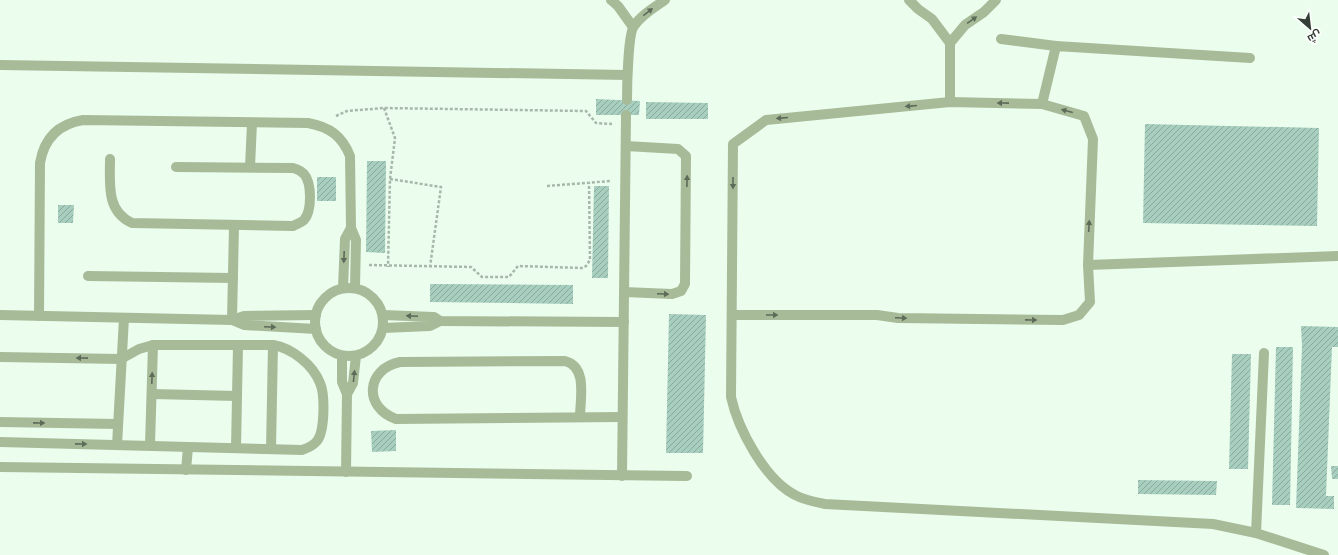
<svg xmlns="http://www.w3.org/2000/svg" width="1338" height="555" viewBox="0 0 1338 555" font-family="Ubuntu,Cairo,sans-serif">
	<defs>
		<pattern id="building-hatch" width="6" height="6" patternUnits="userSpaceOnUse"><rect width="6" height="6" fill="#a7cebe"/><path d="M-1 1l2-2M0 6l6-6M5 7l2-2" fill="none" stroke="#89a99b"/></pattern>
	</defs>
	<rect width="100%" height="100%" fill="#ebfeee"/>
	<g fill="url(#building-hatch)">
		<polygon points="596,99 640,101 639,115 596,115"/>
		<polygon points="646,102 708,103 708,119 646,119"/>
		<polygon points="1145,124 1319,128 1317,226 1143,223"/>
		<polygon points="367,161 386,161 385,253 366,252"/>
		<rect x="317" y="177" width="19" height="24"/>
		<polygon points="594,186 609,186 608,278 592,278"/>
		<polygon points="58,205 74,205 73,223 58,223"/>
		<polygon points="430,284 573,285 573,304 430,302"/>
		<polygon points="669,314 706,315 703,453 666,453"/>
		<polygon points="1301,326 1338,327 1338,347 1332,347 1326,496 1334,496 1334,509 1296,508 1302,346"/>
		<polygon points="1276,347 1293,347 1290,505 1272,505"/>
		<polygon points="1232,354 1251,354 1248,469 1229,469"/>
		<polygon points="396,430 396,451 372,452 371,431"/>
		<polygon points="1331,466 1338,466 1338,479 1332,479"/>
		<polygon points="1138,480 1217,481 1216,495 1138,494"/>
	</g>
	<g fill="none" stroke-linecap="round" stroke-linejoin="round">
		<g stroke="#a7b8aa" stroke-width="2.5" stroke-dasharray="3 2" stroke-linecap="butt">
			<polyline points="384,108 395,138 390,179 388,267"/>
			<polyline points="336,116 347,111 384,108 586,111 596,123 612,124"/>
			<polyline points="390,179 441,187 430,267"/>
			<polyline points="547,186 611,181"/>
			<polyline points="369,265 471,267 482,277 509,277 518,266 583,268 586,266 590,260 589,183"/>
		</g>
		<g stroke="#a8bb99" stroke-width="10">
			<polyline points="611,0 618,6 633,27"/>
			<polyline points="909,0 918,9 932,19 950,43 950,102"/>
			<polyline points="1001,39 1056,46"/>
			<polyline points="950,43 965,25 984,12 996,0"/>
			<polyline points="0,65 627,75"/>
			<path d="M627,100c0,-12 1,-67 7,-74 7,-11 21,-19 31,-26"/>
			<polyline points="1042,104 1056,46 1250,58"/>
			<path d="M110,159c0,25 -4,52 22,64l161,3c4,-2 8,-3 11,-6 8,-9 8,-37 0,-46 -3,-3 -7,-5 -11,-6l-117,-1"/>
			<polyline points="250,167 252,123"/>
			<polyline points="1088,265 1338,256"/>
			<polyline points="88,276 233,278"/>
			<circle cx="349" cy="322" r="34"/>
			<polyline points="343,288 345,239 351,228"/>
			<polyline points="624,292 672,294 681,291 685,284 686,156 678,149 626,146"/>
			<polyline points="0,315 232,320 244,316 316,315"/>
			<polyline points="383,315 434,317 440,321 624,322"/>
			<path d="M733,315h144l21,3 165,2 16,-5 11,-13 -2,-37 5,-126 -9,-23 -42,-12 -92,-2 -184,18 -33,24 -2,253c7,32 34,83 64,98 9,5 20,7 30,9l388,20 43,9 68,22"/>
			<path d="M39,316l1,-153c4,-24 18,-39 43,-43l225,3c22,4 34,13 42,33l1,72 5,12 -1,48"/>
			<polyline points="232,320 234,226"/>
			<polyline points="232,320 244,325 316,329"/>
			<polyline points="383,328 430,326 440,321"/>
			<polyline points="342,356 342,382 347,394"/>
			<path d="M0,357l121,2 18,-10 14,-4h120c19,3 40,20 47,38 5,11 5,48 -3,58 -4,5 -9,7 -15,9l-302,-8"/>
			<polyline points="152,394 237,396"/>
			<path d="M580,417c0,-18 8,-50 -15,-56l-165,1c-34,7 -37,45 -4,57l226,-2"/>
			<polyline points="0,422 118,424"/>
			<polyline points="117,445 124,318"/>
			<polyline points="150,445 153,345"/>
			<polyline points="236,448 238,345"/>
			<polyline points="271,449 273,345"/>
			<polyline points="0,467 687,476"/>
			<polyline points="186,470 188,447"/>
			<polyline points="346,472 347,394 353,383 356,356"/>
			<polyline points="622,476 626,115"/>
			<polyline points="1256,533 1264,353"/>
		</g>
	</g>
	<defs><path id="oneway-solid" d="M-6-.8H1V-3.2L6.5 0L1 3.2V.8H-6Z"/></defs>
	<g fill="#5d6b59">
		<use href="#oneway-solid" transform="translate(648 12) rotate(-38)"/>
		<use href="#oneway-solid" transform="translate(972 20) rotate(-35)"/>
		<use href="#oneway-solid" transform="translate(1003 103) rotate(-179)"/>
		<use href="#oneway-solid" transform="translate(911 106) rotate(175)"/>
		<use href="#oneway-solid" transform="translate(1067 111) rotate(-165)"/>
		<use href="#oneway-solid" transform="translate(782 118) rotate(175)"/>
		<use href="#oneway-solid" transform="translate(687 181) rotate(-89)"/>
		<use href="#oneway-solid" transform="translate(733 183) rotate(90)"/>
		<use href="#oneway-solid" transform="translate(1089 226) rotate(-87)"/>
		<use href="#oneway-solid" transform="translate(344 257) rotate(92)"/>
		<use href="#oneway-solid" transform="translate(663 294) rotate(2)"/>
		<use href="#oneway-solid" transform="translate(772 315)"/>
		<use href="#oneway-solid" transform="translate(412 316) rotate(-178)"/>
		<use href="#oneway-solid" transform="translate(901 318) rotate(3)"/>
		<use href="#oneway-solid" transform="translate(1031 320) rotate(1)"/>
		<use href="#oneway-solid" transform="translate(270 327) rotate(3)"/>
		<use href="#oneway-solid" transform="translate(82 358) rotate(-179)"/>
		<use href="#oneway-solid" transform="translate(354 376) rotate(-84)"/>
		<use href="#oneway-solid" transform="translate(152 378) rotate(-88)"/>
		<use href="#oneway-solid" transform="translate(39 423) rotate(1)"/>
		<use href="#oneway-solid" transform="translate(81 444) rotate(1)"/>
	</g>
	<g transform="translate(1310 28) rotate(152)" stroke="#ffffff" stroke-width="3" paint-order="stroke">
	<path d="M0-3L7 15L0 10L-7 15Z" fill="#344036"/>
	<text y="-6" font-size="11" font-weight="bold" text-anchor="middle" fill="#344036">ش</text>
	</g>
</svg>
